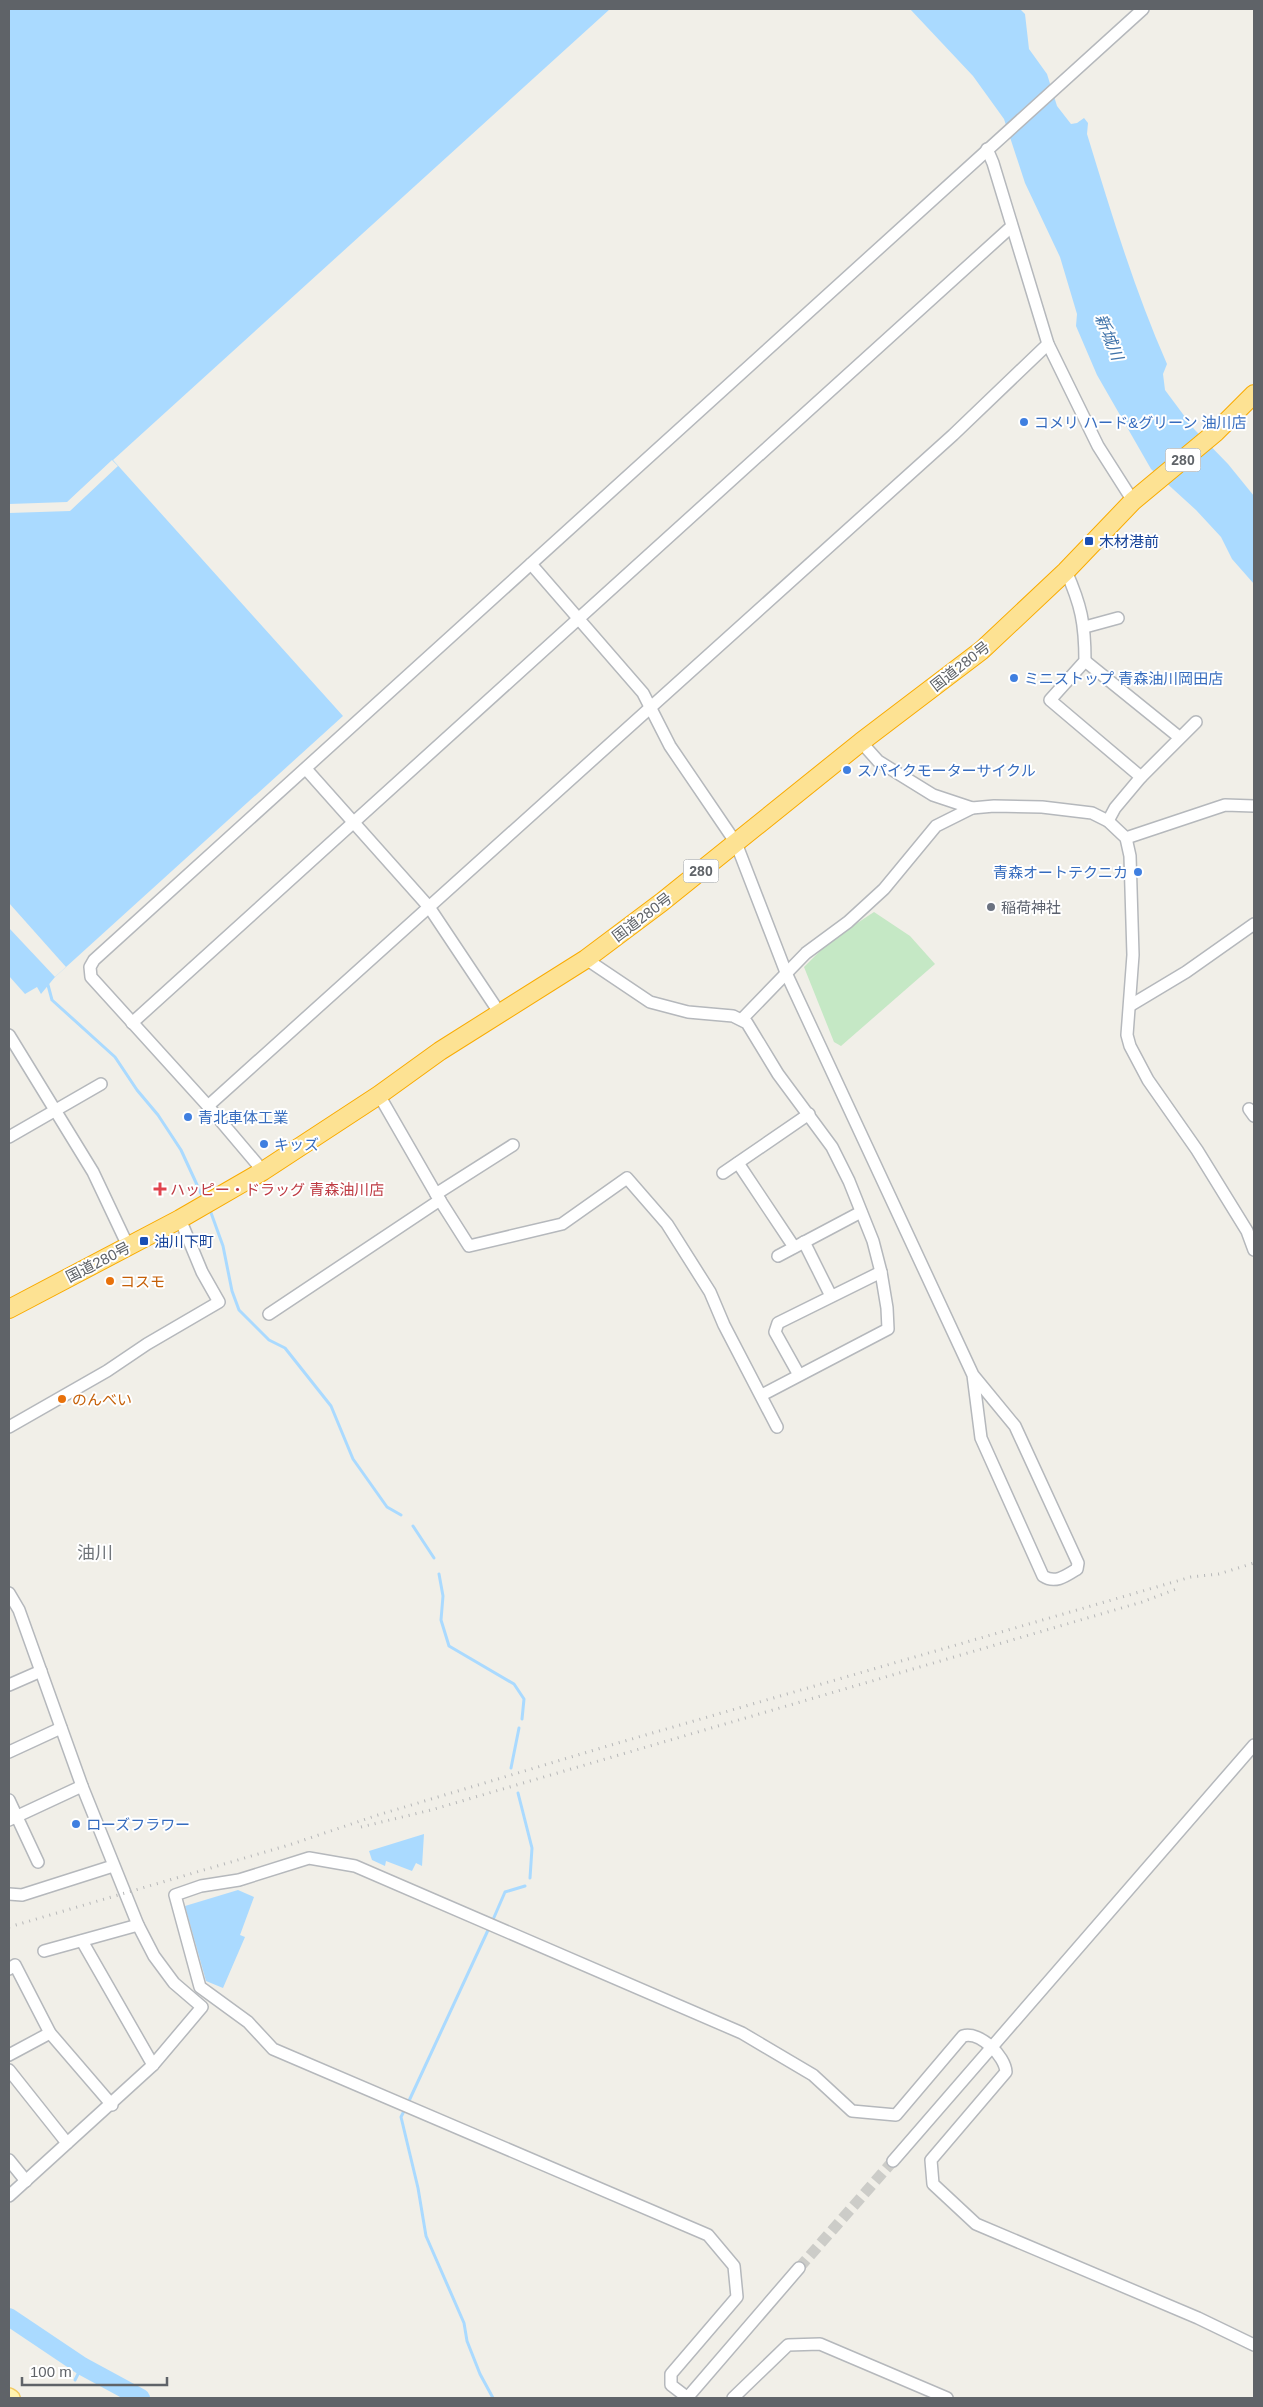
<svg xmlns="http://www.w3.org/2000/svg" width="1263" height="2407" viewBox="0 0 1263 2407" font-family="Arial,'Noto Sans JP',sans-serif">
	<rect width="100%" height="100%" fill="#f1efe8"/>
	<polygon fill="#c5e8c5" points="874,912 910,936 935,964 841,1046 834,1042 804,967 830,941"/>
	<g fill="#aadaff">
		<polygon points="9,9 610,9 113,460 343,716 55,977 41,994 37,987 25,994 9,976"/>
		<path d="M910,9h110l5,5 4,35 18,25 10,32 14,18 6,-1 7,-5 4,5 -1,11c24,78 47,155 80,230l-4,10 2,16 29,39 34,35 26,32v88l-22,-25 -11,-22 -25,-27 -45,-41 -54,-94 -21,-49 1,-12 -17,-57 -35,-74 -21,-64 -31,-43z"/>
		<polygon points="424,1834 422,1866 416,1863 412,1871 386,1861 385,1866 372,1860 369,1851"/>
		<polygon points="238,1890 254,1897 240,1935 245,1937 223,1988 206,1981 185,1906"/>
	</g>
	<g fill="#f1efe8">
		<polygon points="112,460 118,466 70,511 9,513 9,504 67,502"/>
		<polygon points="9,903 66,967 55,977 9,928"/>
	</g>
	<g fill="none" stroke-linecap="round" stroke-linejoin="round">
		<g stroke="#aadaff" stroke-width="3">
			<polyline points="48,985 52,1000 115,1057 137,1090 158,1115 181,1150 204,1200"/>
			<polyline points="210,1210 223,1246 232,1291 239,1310 269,1340 285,1348 331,1406 353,1459 387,1507 401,1515"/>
			<polyline points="413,1526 434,1558"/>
			<polyline points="439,1574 443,1596 441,1620 449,1646 514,1684 524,1699 522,1719"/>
			<polyline points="511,1768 519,1728"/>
			<polyline points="518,1793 532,1848 530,1878"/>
			<polyline points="492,1922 505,1892 525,1886"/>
			<polyline points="408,2103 489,1928"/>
			<polyline points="405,2109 401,2117 418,2188 426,2236 464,2323 467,2341 480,2374 493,2398"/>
			<polyline points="75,2380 82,2366"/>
		</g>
		<polyline stroke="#aadaff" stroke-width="18" points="9,2317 82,2366 141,2398"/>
		<polyline stroke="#ccccc8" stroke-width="11" stroke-dasharray="11 5.5" stroke-linecap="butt" points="799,2268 893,2161"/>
		<defs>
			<g id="minor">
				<polyline points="987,149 993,163 1048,344 1098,446 1133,501"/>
				<path d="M531,564l112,129 27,53 66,97 51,132 186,400 42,51 63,137 -1,6c-11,7 -22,15 -34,7l-62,-138 -8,-63"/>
				<path d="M1066,571c15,34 19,52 19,90l-35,39 91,77 -26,31 -7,13"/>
				<polyline points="1085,627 1118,618"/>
				<polyline points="1085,661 1179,737"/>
				<polyline points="861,742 878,761 933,795 972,808"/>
				<polyline points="306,769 429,907 499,1012"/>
				<polyline points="1141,777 1196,722"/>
				<polyline points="1126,838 1225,805 1254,806"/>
				<polyline points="586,959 650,1002 688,1012 733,1016 747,1023 778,1074 832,1147 849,1181 873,1241 881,1272 887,1308 888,1329 762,1395"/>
				<polyline points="1131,1005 1186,972 1254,924"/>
				<polyline points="742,1019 806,953 848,922 884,889 936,826 972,808 994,806 1042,807 1092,813 1108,821 1126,838 1130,856 1133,955 1127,1035 1130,1046 1148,1080 1197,1150 1247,1231 1254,1250"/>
				<polyline points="132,1023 1011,227"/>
				<polyline points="9,1035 93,1172 128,1246"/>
				<polyline points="379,1095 436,1194 469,1246 562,1224 627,1178 667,1224 710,1292 724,1325 777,1427"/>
				<polyline points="208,1106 953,435 1048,344"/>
				<polyline points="1249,1109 1254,1116"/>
				<polyline points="9,1137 101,1084"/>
				<polyline points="738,1163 794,1247"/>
				<polyline points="263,1171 208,1106 91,977 90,967 94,960 1143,9"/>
				<polyline points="723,1173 809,1114"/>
				<polyline points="436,1194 513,1145"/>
				<polyline points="804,1242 831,1296"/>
				<polyline points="778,1256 861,1212"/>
				<polyline points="269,1314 440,1200"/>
				<polyline points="799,1375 775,1332 778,1323 881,1272"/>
				<polyline points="9,1427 107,1371 147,1344 219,1302 202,1272 180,1219"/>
				<polyline points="9,1593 19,1610 82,1786 138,1925 154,1956 174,1983 202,2007 153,2065 9,2196"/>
				<polyline points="9,1685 41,1671"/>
				<polyline points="9,1752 61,1728"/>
				<polyline points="9,1800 38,1862"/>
				<polyline points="9,1820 82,1786"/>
				<polyline points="9,1894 22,1895 113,1866"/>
				<polyline points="82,1941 153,2065"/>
				<polyline points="44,1951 138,1925"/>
				<polyline points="9,1969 15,1965 50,2033 112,2105"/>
				<polyline points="9,2055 50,2033"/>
				<polyline points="9,2070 67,2143"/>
				<polyline points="9,2160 26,2181"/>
				<polyline points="893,2161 1254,1745"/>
				<polyline points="687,2398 799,2268"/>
				<path d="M688,2398l-17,-13v-11l66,-77 -3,-31 -26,-31 -435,-186 -25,-27 -48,-35 -25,-92 26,-9 38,-6 70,-22 46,8 387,167 71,42 39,36 44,4 67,-79c17,-5 42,20 43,36l-75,88 2,24 43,40 222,94 56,27"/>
				<polyline points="733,2398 788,2345 820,2344 947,2398"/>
			</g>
			<polyline id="major" points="9,2396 12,2398"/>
			<polyline id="highway" points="9,1309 180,1219 263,1171 379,1095 440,1051 586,959 662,902 861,742 982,650 1066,571 1133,501 1216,432 1254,394"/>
		</defs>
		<use href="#minor" stroke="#b5b8bc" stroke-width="14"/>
		<use href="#major" stroke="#f2c960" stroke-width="18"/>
		<use href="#highway" stroke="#f9ab00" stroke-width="20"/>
		<use href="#minor" stroke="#fff" stroke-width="11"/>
		<use href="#major" stroke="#fff2af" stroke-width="15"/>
		<use href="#highway" stroke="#fde293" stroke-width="18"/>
		<g stroke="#b6b7b8" stroke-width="3" stroke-dasharray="1 6" stroke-linecap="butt">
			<polyline points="361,1827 431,1810 1142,1602 1179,1588"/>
			<polyline points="9,1927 289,1845 378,1815 611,1745 1191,1577 1219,1574 1254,1563"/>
		</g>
	</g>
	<g fill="#3f7fe0" stroke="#fff" stroke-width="2">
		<circle cx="1024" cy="422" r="5"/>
		<circle cx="1014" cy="678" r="5"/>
		<circle cx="847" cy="770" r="5"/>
		<circle cx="1138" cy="872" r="5"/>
		<circle cx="188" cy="1117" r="5"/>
		<circle cx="264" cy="1144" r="5"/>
		<circle cx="76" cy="1824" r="5"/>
	</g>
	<g fill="#1a4fb4" stroke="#fff" stroke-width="2">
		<rect x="1084" y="536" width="10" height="10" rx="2.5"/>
		<rect x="139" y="1236" width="10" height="10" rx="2.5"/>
	</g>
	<circle fill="#6b7280" stroke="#fff" stroke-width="2" cx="991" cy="907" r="5"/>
	<path fill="#e0444e" stroke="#fff" stroke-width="2" d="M157.5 1181.5h5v5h5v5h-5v5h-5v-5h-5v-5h5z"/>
	<g fill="#e8710a" stroke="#fff" stroke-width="2">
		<circle cx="110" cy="1281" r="5"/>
		<circle cx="62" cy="1399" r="5"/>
	</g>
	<g text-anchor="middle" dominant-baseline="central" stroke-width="4" stroke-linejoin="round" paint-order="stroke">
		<g fill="#fff" stroke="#8f9295" stroke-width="1">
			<rect x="1165.5" y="448.5" width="35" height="23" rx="4"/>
			<rect x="683.5" y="859.5" width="35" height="23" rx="4"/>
		</g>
		<g font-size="14" font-weight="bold" fill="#5f6368">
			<text x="1183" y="460">280</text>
			<text x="701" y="871">280</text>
		</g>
		<g font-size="15" fill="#366cbe" stroke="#fff" text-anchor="start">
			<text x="1034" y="422">コメリ ハード&amp;グリーン 油川店</text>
			<text x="1024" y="678">ミニストップ 青森油川岡田店</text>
			<text x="857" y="770">スパイクモーターサイクル</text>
			<text x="1128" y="872" text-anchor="end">青森オートテクニカ</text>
			<text x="198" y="1117">青北車体工業</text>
			<text x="274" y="1144">キッズ</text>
			<text x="86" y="1824">ローズフラワー</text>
		</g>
		<g font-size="15" fill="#164399" stroke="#fff" text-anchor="start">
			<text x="1099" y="541">木材港前</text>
			<text x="154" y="1241">油川下町</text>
		</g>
		<g font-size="15" fill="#5f6368" stroke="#fff">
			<text transform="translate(960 666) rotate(-38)">国道280号</text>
			<text transform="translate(642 917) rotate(-37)">国道280号</text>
			<text transform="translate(98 1262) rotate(-27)">国道280号</text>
		</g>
		<g font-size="15" fill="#5b616d" stroke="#fff" text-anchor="start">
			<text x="1001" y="907">稲荷神社</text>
		</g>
		<g font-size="15" fill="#be3a42" stroke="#fff" text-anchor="start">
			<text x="170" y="1189">ハッピー・ドラッグ 青森油川店</text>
		</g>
		<g font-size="15" fill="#c56008" stroke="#fff" text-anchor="start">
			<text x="120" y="1281">コスモ</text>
			<text x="72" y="1399">のんべい</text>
		</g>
		<g font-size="16" font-style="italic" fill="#4174aa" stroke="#fff">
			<text transform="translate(1109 337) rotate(68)">新城川</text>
		</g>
		<g font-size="18" fill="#70757a" stroke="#fff">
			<text x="95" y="1553">油川</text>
		</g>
	</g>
	<rect width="1263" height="2407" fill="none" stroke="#5f6368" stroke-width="20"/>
	<path d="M22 2377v8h145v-8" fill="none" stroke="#5f6368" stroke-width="2.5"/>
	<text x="30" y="2377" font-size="15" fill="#5f6368" stroke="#ffffff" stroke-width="4" paint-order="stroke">100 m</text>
</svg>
